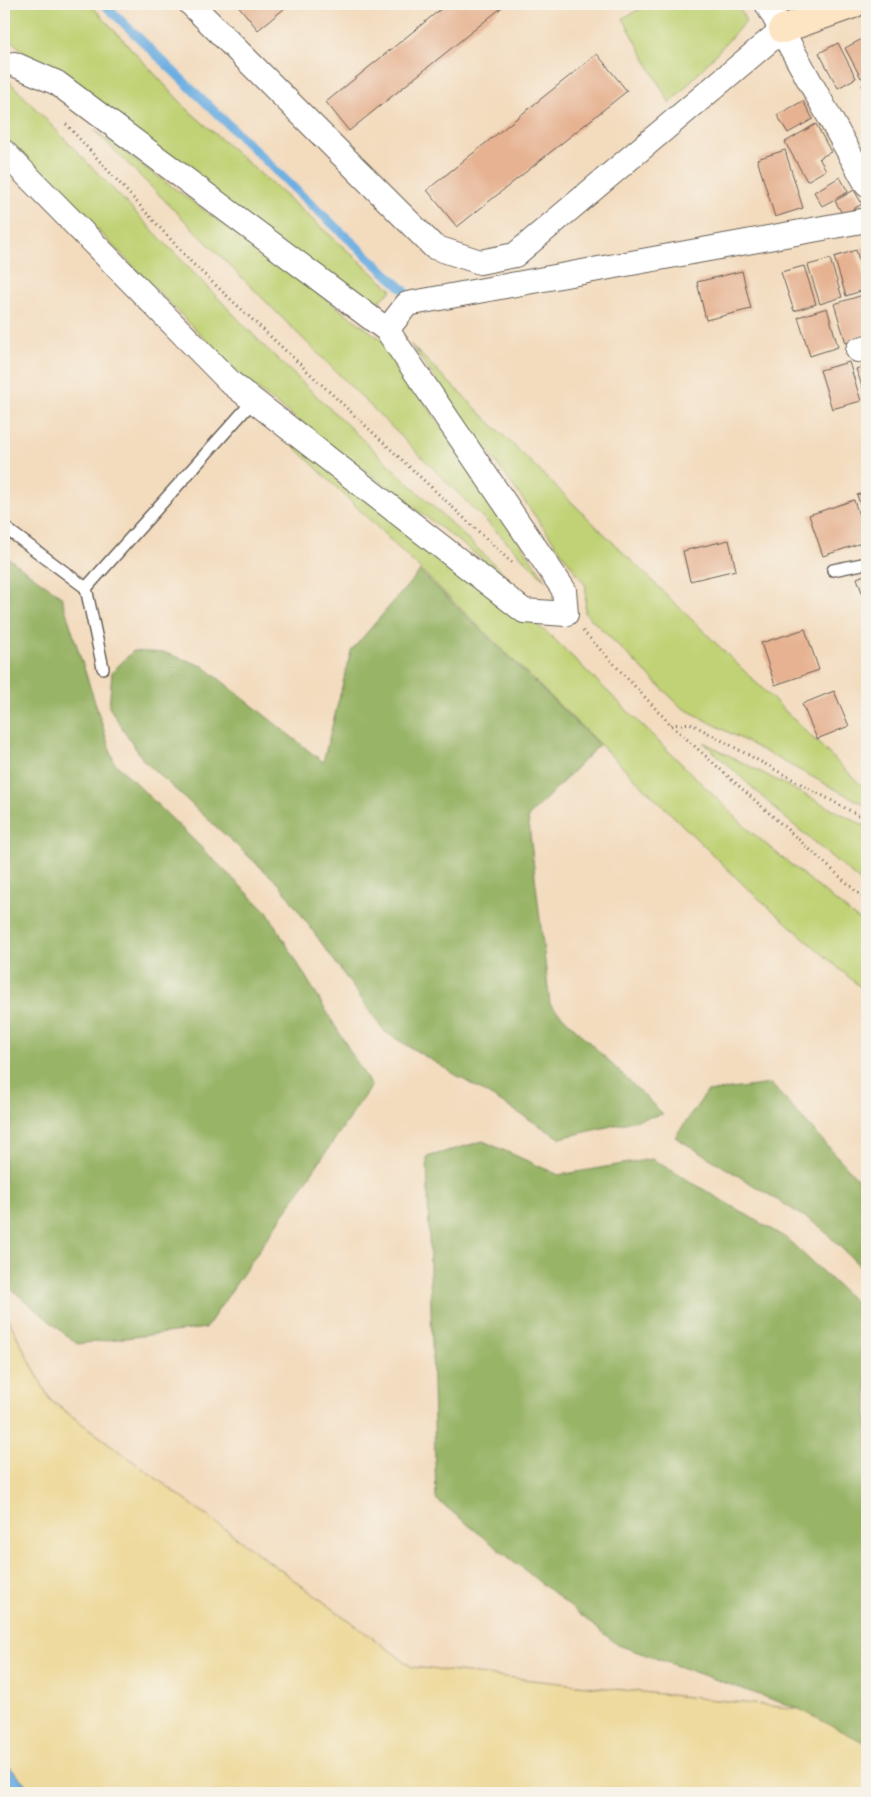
<svg xmlns="http://www.w3.org/2000/svg" width="871" height="1797" viewBox="0 0 871 1797" font-family="Kalam,sans-serif">
	<rect width="100%" height="100%" fill="#f7f3e8"/>
	<filter id="ink" filterUnits="userSpaceOnUse"><feTurbulence type="fractalNoise" baseFrequency=".02" numOctaves="2"/><feDisplacementMap in="SourceGraphic" scale="10" xChannelSelector="R" yChannelSelector="G"/><feConvolveMatrix kernelMatrix="1 2 1 2 8 2 1 2 1" color-interpolation-filters="sRGB"/></filter>
	<filter id="wash" filterUnits="userSpaceOnUse"><feTurbulence type="fractalNoise" baseFrequency=".0096" numOctaves="4" result="noise"/><feDisplacementMap in="SourceGraphic" scale="20" xChannelSelector="R" yChannelSelector="G"/><feGaussianBlur stdDeviation="1.12" result="paint"/><feColorMatrix in="noise" values="0 0 0 0 0 0 0 0 0 0 0 0 0 0 0 0 0 1.4 0 .05"/><feComposite in="paint" operator="in"/></filter>
	<g filter="url(#wash)">
		<rect width="100%" height="100%" fill="#f3dbbe"/>
		<g fill="#c0d275" stroke="#6e7748">
			<polygon points="4,4 90,4 187,109 392,290 370,309 28,57 4,33"/>
			<polygon points="650,4 737,4 746,21 670,104 623,18"/>
			<polygon points="4,76 266,348 515,584 244,379 4,135"/>
			<polygon points="93,129 382,340 546,581"/>
			<polygon points="410,344 867,791 867,806 681,707 585,613 586,586"/>
			<polygon points="254,407 550,635 751,832 867,927 867,993 748,889"/>
			<polygon points="703,742 867,827 867,887 782,815"/>
		</g>
		<g fill="#98b466" stroke="#5a6841">
			<polygon points="4,555 61,596 114,762 267,912 371,1086 206,1328 77,1344 4,1283"/>
			<polygon points="420,571 599,745 528,817 550,1004 663,1114 560,1138 385,1032 280,885 143,760 109,707 112,672 133,651 166,653 203,666 323,762 351,651"/>
			<polygon points="771,1084 867,1189 867,1273 818,1225 675,1137 707,1092"/>
			<polygon points="483,1141 559,1175 652,1159 786,1238 867,1313 867,1744 799,1709 618,1645 436,1499 427,1157"/>
		</g>
		<polygon fill="#eeda9e" stroke="#857b5d" points="4,1311 50,1400 412,1667 799,1709 867,1744 867,1793 34,1793 4,1761"/>
		<polygon fill="#6caee1" stroke="#44657e" points="4,1761 34,1793 4,1793"/>
		<g fill="none" stroke-linecap="round" stroke-linejoin="round">
			<polyline stroke="#6caee1" stroke-width="9" points="104,4 300,194 405,291"/>
		</g>
		<g id="blocks">
			<g fill="#e6b292">
				<polygon points="237,4 290,4 258,30"/>
				<polygon points="447,4 506,4 349,131 326,102"/>
				<polygon points="864,38 867,45 867,75 861,78 845,48"/>
				<polygon points="838,43 856,78 838,88 819,53"/>
				<polygon points="597,54 627,91 457,227 427,190"/>
				<polygon points="867,82 867,95 862,85"/>
				<polygon points="803,101 813,119 788,133 777,115"/>
				<polygon points="816,124 831,152 819,158 826,170 807,181 785,142"/>
				<polygon points="785,150 803,208 775,217 757,159"/>
				<polygon points="840,177 848,192 822,206 814,192"/>
				<polygon points="854,190 862,204 843,215 835,201"/>
				<polygon points="867,246 867,267 861,248"/>
				<polygon points="856,250 867,289 846,296 834,257"/>
				<polygon points="830,259 842,297 820,304 808,265"/>
				<polygon points="804,266 816,304 794,311 781,272"/>
				<polygon points="742,271 751,309 706,320 697,282"/>
				<polygon points="863,295 867,309 867,336 846,343 834,304"/>
				<polygon points="827,308 838,347 810,356 798,317"/>
				<polygon points="849,362 861,401 832,409 820,370"/>
				<polygon points="867,365 867,397 866,397 856,369"/>
				<polygon points="867,492 867,525 857,495"/>
				<polygon points="854,500 867,541 823,556 809,515"/>
				<polygon points="729,540 736,570 690,581 683,551"/>
				<polygon points="867,574 867,601 865,601 857,578"/>
				<polygon points="805,629 819,670 775,685 761,643"/>
				<polygon points="834,691 849,726 817,739 802,704"/>
			</g>
		</g>
	</g>
	<g filter="url(#ink)">
		<use href="#blocks" fill-opacity="0" stroke="#675f55" stroke-width="1"/>
		<g fill="none" stroke-linecap="round" stroke-linejoin="round">
			<defs>
				<g id="lane">
					<polyline points="4,527 86,588"/>
					<polyline points="833,570 867,563"/>
					<polyline points="103,668 86,588 253,401"/>
				</g>
				<g id="street">
					<polyline points="191,4 434,247 480,262 515,255 783,29"/>
					<polyline points="767,4 867,185"/>
					<polyline points="4,152 231,383 524,611 566,614 564,590 387,330 57,83 14,64"/>
					<polyline points="387,330 407,304 867,220"/>
					<polyline points="858,350 867,347"/>
				</g>
				<polyline id="secondary" points="783,29 853,4"/>
			</defs>
			<use href="#lane" stroke="#675f55" stroke-width="14"/>
			<use href="#street" stroke="#675f55" stroke-width="26"/>
			<use href="#secondary" stroke="#675f55" stroke-width="30"/>
			<g stroke="#675f55" stroke-width="3" stroke-dasharray="1 4" stroke-linecap="butt">
				<polyline points="66,124 192,263 512,563"/>
				<polyline points="583,631 671,725 867,901"/>
				<polyline points="671,725 690,723 867,820"/>
			</g>
			<use href="#lane" stroke="#fff" stroke-width="11"/>
			<use href="#street" stroke="#fff" stroke-width="24"/>
			<use href="#secondary" stroke="#fde5c4" stroke-width="28"/>
		</g>
	</g>
	<rect width="871" height="1797" fill="none" stroke="#f7f3e8" stroke-width="20"/>
</svg>
